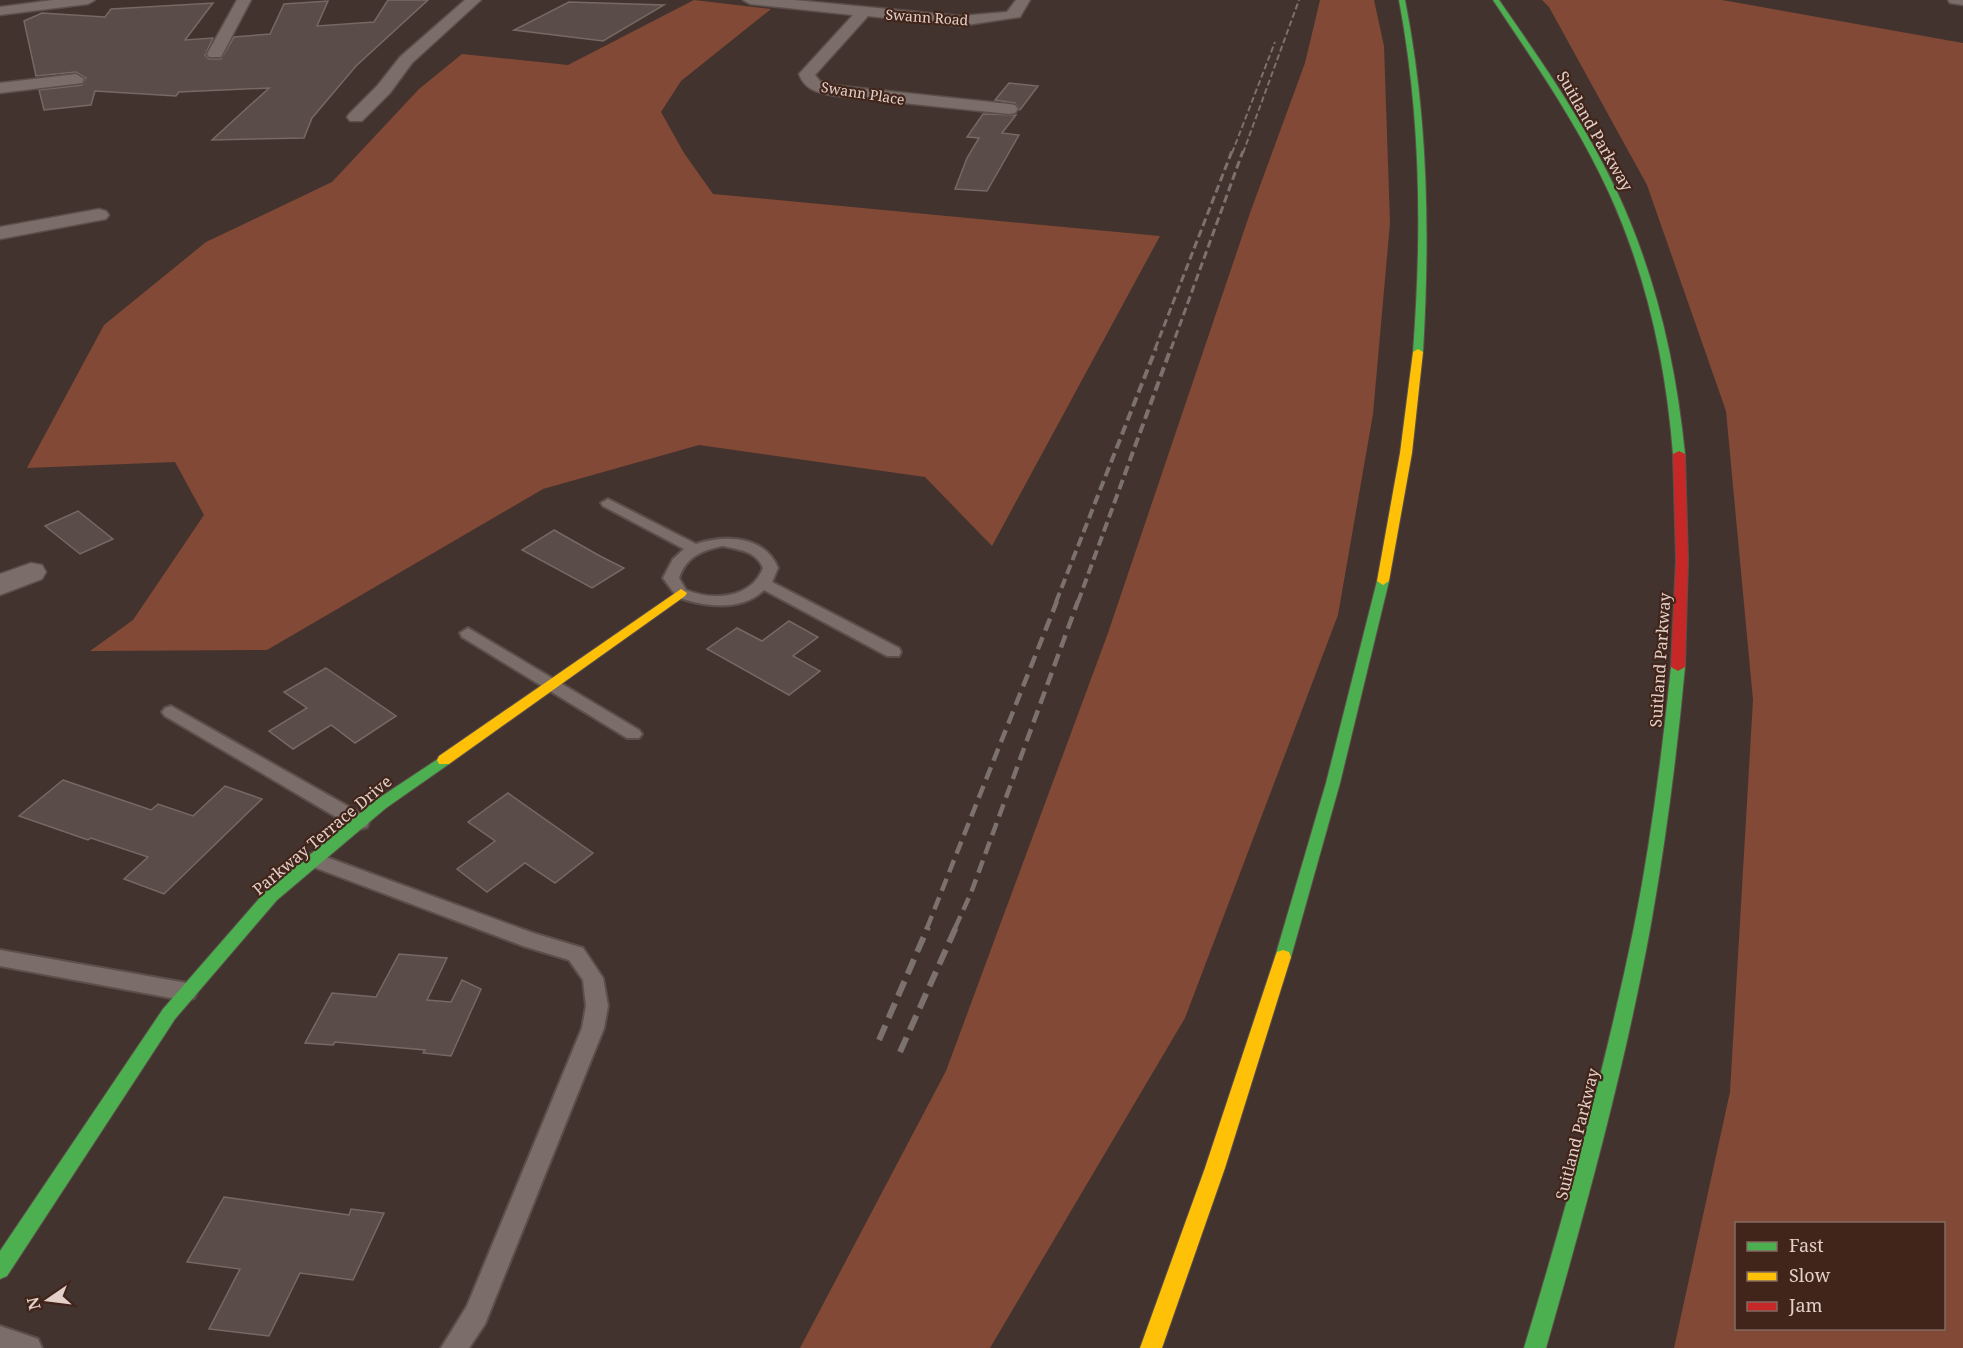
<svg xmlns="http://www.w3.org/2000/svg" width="1963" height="1348" viewBox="0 0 1963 1348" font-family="'Noto Serif',serif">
	<rect width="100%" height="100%" fill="#43332e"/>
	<g fill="#824936" fill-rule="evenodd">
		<polygon points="694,0 771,9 681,81 661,112 684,153 713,194 1160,236 992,546 925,477 699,445 543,489 267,650 90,651 133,620 204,515 175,462 27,468 104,325 206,242 332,182 419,89 462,54 568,65"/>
		<polygon points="1320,0 1374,0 1384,46 1390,223 1373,414 1338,615 1185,1018 990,1348 800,1348 946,1071 1108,633 1250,213 1305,63"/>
		<path d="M1542,0h180l241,43v1305h-289l56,-256 23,-392 -27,-289 -79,-226 -98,-178zM1736,1224h208v104h-208z"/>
	</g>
	<g fill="#5a4d49" stroke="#776864" stroke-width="1.5">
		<polygon points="388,0 428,0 356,66 312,118 304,138 212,140 269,88 179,92 176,96 95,91 91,105 44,110 39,90 82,85 86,78 76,72 36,76 24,21 42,13 105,17 111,9 213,3 185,40 213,38 205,55 209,59 221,59 234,37 270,34 284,4 328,1 317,26 374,22"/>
		<polygon points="569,2 664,5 603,41 514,30"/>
		<polygon points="1009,83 1038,86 1020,110 1015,103 995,100"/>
		<polygon points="983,114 1016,115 1002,133 1019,135 987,191 955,189 967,158 979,138 967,137"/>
		<polygon points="78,511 113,539 80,554 45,526"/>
		<polygon points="554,530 600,556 624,568 592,588 522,550"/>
		<polygon points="789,621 818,637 793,656 820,671 789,695 707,649 737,628 762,641"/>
		<polygon points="326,668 396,716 355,743 331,725 293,749 269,731 307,708 284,692"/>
		<polygon points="63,780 151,810 158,804 193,816 225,786 262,799 164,894 124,879 148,857 91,838 88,840 19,816"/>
		<polygon points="508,793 593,853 555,883 525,863 487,892 457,869 495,841 468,822"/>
		<polygon points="399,954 447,958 427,1000 451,1002 462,980 481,989 451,1056 423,1053 425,1050 335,1042 333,1045 305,1043 332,993 376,997"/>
		<polygon points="224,1197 349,1215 351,1209 384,1213 353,1280 300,1273 269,1336 209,1329 240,1269 187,1262"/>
	</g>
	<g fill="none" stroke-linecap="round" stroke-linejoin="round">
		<defs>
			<g id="lane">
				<path d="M608,499l88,45c30,-10 69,-8 82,24l-6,14 127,66 2,4 -2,4h-12l-123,-66c-23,22 -60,17 -87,7l-14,-19 10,-19 11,-10 -81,-43 -2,-3zM723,546c17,4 33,5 40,22 -12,31 -50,33 -77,22l-7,-12c7,-21 23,-28 44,-32z"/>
				<polygon points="468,628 639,730 642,734 639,738 627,738 462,637 460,633"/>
				<polygon points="171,706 367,817 369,822 367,827 360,829 353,827 165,716 162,712 165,708"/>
				<polygon points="315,853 533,933 583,948 603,978 608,1006 604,1028 485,1324 469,1348 441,1348 467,1306 582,1028 586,1006 583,980 569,960 523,946 308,865 305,860 308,855"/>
				<polygon points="0,950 187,983 194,986 197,992 194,998 187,1001 0,966"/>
				<polygon points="0,1326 38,1339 42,1348 0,1348"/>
			</g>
			<g id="street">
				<polygon points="53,0 95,0 88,4 0,15 0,7"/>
				<polygon points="237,0 251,0 221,57 209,57 207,54"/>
				<polygon points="465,0 481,0 412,63 390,93 362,121 350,121 347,117 350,113 378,85 400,57"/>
				<path d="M743,0h51l166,16 47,-4 9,-12h14l-10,17 -60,9 -92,-10 -53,59 5,6 11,4 178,19 6,1 3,4 -3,4 -6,1 -173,-18c-16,-3 -31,-5 -37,-22l54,-59 -103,-11z"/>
				<polygon points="1948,0 1963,0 1963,5 1950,3"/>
				<polygon points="76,74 84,79 82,83 0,93 0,83"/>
				<polygon points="99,209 106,211 109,215 106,219 0,239 0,227"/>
				<polygon points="31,563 42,565 46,572 42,579 0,595 0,574"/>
			</g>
			<g id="fast">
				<path d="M1399,0h6c23,117 25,233 18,352l-5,3 -5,-3c9,-119 8,-235 -14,-352z"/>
				<path d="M1493,0h6c43,62 87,125 119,194 38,82 58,170 67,260l-2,2h-8l-2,-2c-7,-90 -26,-177 -63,-259 -31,-69 -75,-132 -117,-195z"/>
				<polygon points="1383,577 1389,581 1340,783 1291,957 1289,962 1283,964 1277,962 1275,957 1326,783 1377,581"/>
				<path d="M1678,663l7,4c-8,86 -19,172 -34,257 -26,143 -65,284 -105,424h-22c42,-139 81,-279 110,-421 17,-86 28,-173 37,-260z"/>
				<polygon points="444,755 449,756 451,760 449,764 386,808 277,900 175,1019 7,1276 0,1279 0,1251 163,1009 265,892 376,800"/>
			</g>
			<g id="slow">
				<polygon points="1418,349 1423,352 1412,453 1389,581 1383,585 1377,581 1400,453 1413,352"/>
				<polygon points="681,589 687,593 685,596 449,764 439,764 437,760 439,756"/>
				<polygon points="1283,950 1289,952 1291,957 1225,1168 1162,1348 1140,1348 1205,1168 1275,957 1277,952"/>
			</g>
			<polygon id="jam" points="1679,451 1685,454 1688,560 1685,667 1678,671 1671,667 1676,560 1673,454"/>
		</defs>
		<use href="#lane" stroke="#5c4f4a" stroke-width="4"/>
		<use href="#street" stroke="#5c4f4a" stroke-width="3"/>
		<use href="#fast" stroke="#5c4f4a" stroke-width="2"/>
		<use href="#slow" stroke="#5c4f4a" stroke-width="2"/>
		<use href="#jam" stroke="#5c4f4a" stroke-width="2"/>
		<use href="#lane" fill="#7b6e6a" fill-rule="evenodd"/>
		<use href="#street" fill="#7b6e6a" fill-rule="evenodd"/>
		<use href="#fast" fill="#4caf50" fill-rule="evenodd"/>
		<use href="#slow" fill="#ffc107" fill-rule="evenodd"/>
		<use href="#jam" fill="#c62828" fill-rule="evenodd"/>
		<g stroke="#7c716d" stroke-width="2" stroke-dasharray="6 3" stroke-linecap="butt">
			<polyline points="1232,153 1275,42"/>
			<polyline points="1243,153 1299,0"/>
		</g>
		<g stroke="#7c716d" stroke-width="3" stroke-dasharray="8 4" stroke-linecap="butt">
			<polyline points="1155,349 1232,151"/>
			<polyline points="1171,349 1243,151"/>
		</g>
		<g stroke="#7c716d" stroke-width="4" stroke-dasharray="10 5" stroke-linecap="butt">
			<polyline points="1056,602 1156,348"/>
			<polyline points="1078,602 1171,348"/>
		</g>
		<g stroke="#7c716d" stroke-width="4.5" stroke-dasharray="13 7" stroke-linecap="butt">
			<polyline points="927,928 1057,601"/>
			<polyline points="955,928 971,893 1078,601"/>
		</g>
		<g stroke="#7c716d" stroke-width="6" stroke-dasharray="16 8" stroke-linecap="butt">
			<polyline points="879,1040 928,927"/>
			<polyline points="900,1052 956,927"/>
		</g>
	</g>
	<g text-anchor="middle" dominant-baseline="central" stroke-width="4.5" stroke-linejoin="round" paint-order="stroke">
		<g font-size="14" fill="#e3d0c9" stroke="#41251b">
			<text transform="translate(927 17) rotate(4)">Swann Road</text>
			<text transform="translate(863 93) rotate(9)">Swann Place</text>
		</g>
		<g font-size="16" fill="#e3d0c9" stroke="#41251b">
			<text transform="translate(1595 131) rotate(60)">Suitland Parkway</text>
			<text transform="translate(1660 660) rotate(-86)">Suitland Parkway</text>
			<text transform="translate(322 835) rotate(-40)">Parkway Terrace Drive</text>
			<text transform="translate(1577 1134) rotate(-76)">Suitland Parkway</text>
		</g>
	</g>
	<rect x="1735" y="1222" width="210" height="108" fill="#41251b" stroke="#826961" stroke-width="1.5"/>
	<rect x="1747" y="1242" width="30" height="9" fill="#4caf50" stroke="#826961" stroke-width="1.5"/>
	<text x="1789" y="1252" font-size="18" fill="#e3d0c9">Fast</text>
	<rect x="1747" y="1272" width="30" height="9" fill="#ffc107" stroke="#826961" stroke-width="1.5"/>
	<text x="1789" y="1282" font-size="18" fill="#e3d0c9">Slow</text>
	<rect x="1747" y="1302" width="30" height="9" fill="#c62828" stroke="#826961" stroke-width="1.5"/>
	<text x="1789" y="1312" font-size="18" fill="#e3d0c9">Jam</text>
	<g transform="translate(48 1300) rotate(256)" stroke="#41251b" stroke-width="4.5" paint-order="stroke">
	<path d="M0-4.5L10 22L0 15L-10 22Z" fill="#e3d0c9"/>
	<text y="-9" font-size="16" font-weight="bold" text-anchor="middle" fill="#e3d0c9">N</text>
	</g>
</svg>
